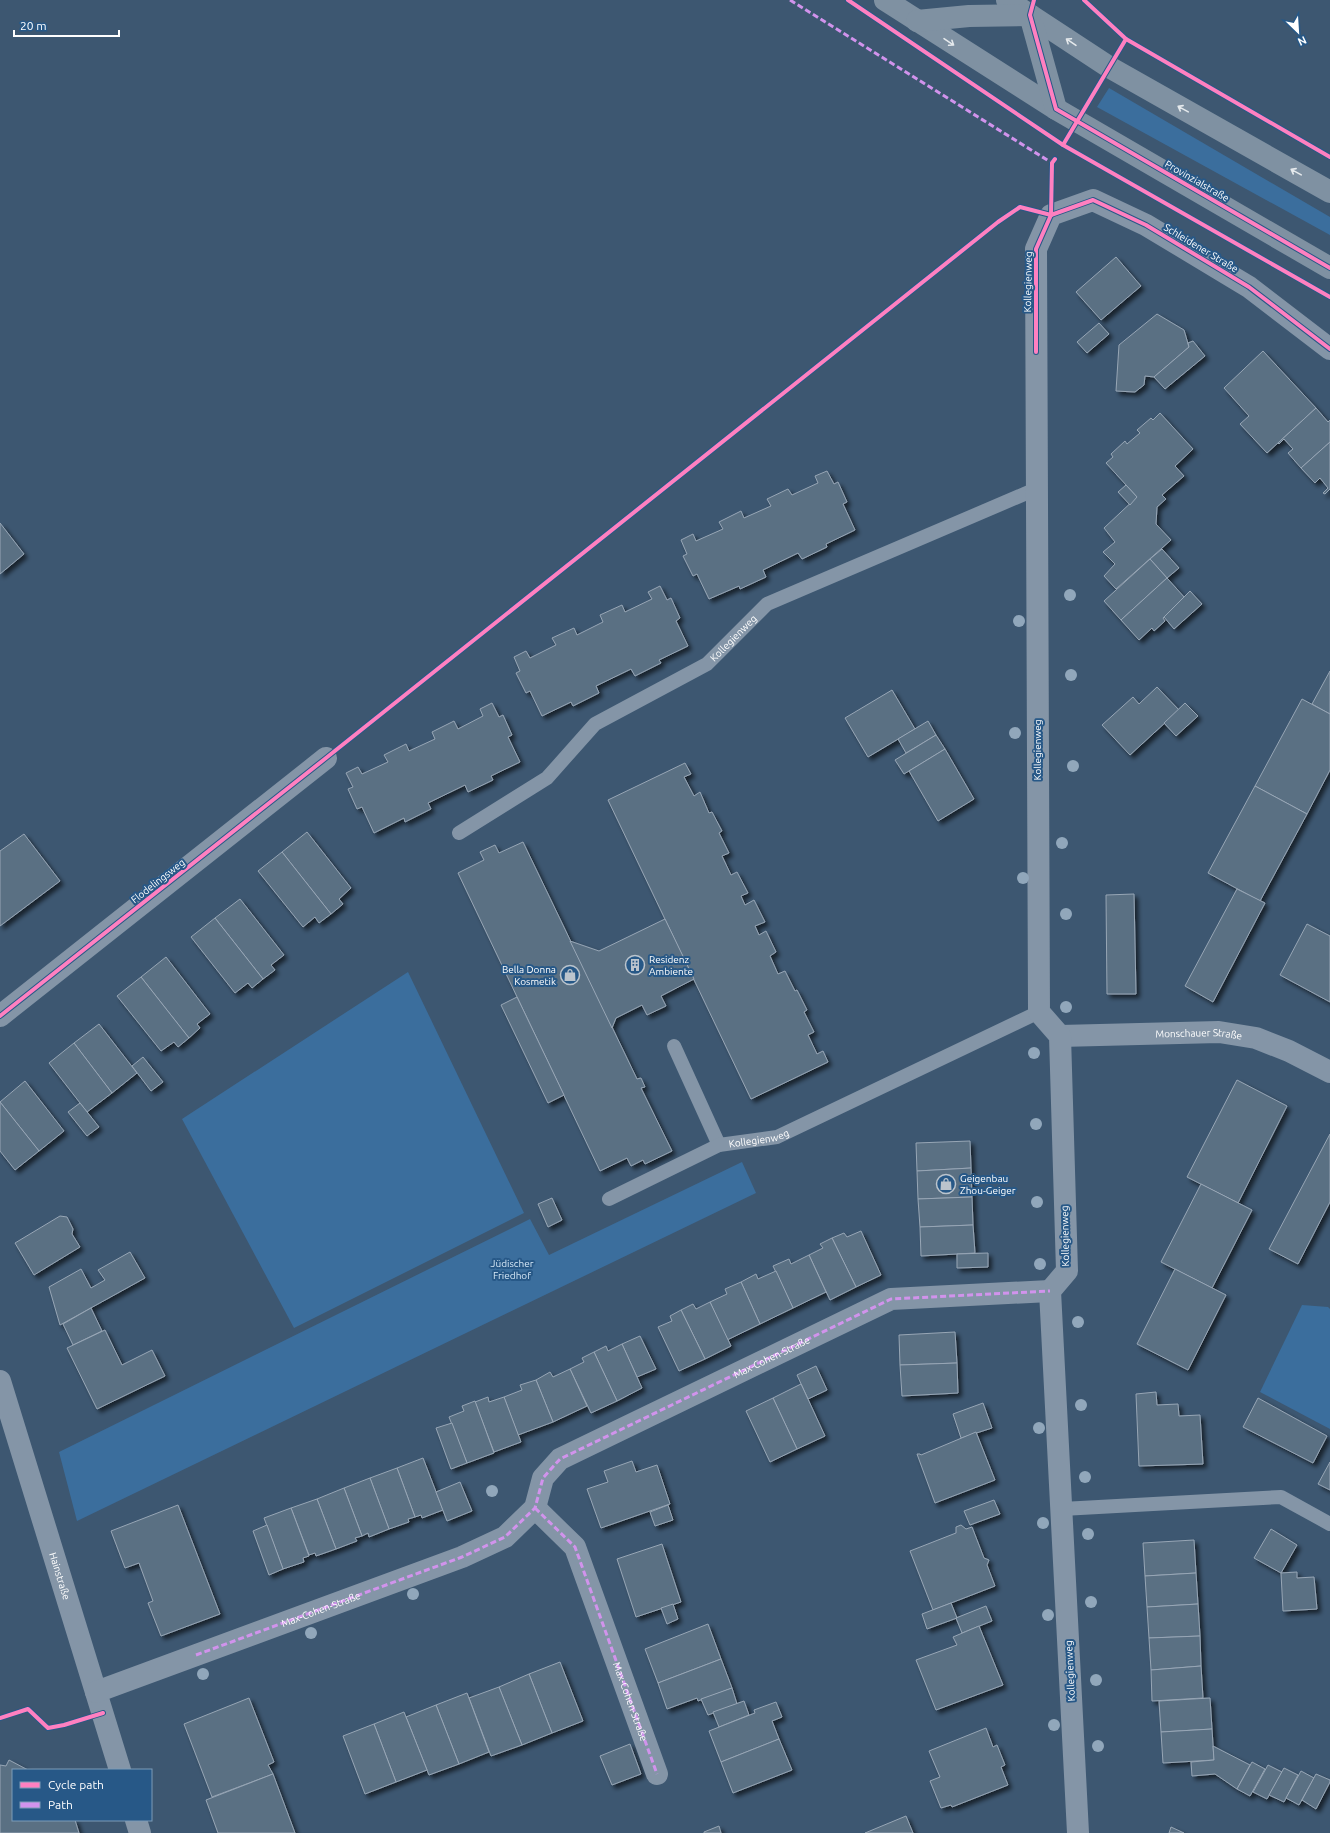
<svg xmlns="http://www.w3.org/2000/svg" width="1330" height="1833" viewBox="0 0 1330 1833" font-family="Ubuntu,sans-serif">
	<defs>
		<filter id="shadow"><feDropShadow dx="3.5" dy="3.5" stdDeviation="2" flood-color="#0009"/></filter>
	</defs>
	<rect width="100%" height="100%" fill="#3d5771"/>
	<g fill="#3b6e9d">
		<polygon points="1109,88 1330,217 1330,235 1097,107"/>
		<polygon points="408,972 524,1213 294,1328 182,1119"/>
		<polygon points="742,1162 756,1193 77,1521 59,1452 530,1219 549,1255"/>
		<polygon points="1302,1305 1328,1307 1330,1309 1330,1429 1260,1392"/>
	</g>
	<g fill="#5a6f83" stroke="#97a6b5" filter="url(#shadow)">
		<polygon points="1116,257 1141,286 1101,320 1076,292"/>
		<polygon points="1157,314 1184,330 1189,347 1154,377 1145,376 1144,385 1135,392 1116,391 1119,345"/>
		<polygon points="1099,323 1109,334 1087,353 1077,342"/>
		<polygon points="1193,341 1205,356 1165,389 1154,377 1189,347 1188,343"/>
		<polygon points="1263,351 1316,408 1267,453 1240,424 1249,416 1224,388"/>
		<polygon points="1316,408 1328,422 1330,420 1330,442 1301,468 1288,453 1293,449 1284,439 1279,444 1278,443"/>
		<polygon points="1160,413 1193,449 1175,466 1184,476 1162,495 1166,499 1157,507 1156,524 1171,540 1116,589 1104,576 1115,564 1103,552 1115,542 1104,528 1137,497 1106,463 1113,457 1111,454 1125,441 1127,444 1140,433 1137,430 1151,418 1153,420"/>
		<polygon points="1330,442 1330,489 1325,494 1323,493 1328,488 1320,478 1315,483 1301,468"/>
		<polygon points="827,471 834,484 838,482 847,502 843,504 855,530 826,544 827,547 802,559 798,553 763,570 766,577 740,589 739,586 709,599 697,574 693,576 683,556 687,554 681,540 693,534 696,541 723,529 719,522 741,511 744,518 771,506 767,499 788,489 792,495 818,483 815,476"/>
		<polygon points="1126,485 1137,497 1130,505 1118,492"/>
		<polygon points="0,523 24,554 0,574"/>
		<polygon points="1162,549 1179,568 1167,578 1150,559"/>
		<polygon points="1150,559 1167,578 1121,620 1104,601"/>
		<polygon points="1167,578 1185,598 1163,618 1165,621 1154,631 1152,628 1139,640 1121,620"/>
		<polygon points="660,586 667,600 671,598 680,618 676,621 688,646 659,660 661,663 635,676 631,669 596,686 599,693 573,706 571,702 542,716 530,691 526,693 516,673 520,671 514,657 526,651 530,658 556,645 552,638 574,628 577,635 603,622 600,615 622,605 625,612 652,599 648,592"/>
		<polygon points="1190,591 1202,604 1174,629 1164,617"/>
		<polygon points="1330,671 1330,714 1312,704"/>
		<polygon points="1157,687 1179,710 1130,755 1102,725 1133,697 1139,704"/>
		<polygon points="892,690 915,729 868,757 845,718"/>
		<polygon points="1302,699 1330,714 1330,770 1307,814 1255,786"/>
		<polygon points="492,703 499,717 503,715 512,735 508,737 520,762 491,776 493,780 468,792 465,785 428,803 431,809 405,822 404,818 374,833 362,807 357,809 348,789 353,787 346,773 358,767 362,774 388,762 384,755 406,744 409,751 435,739 432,732 454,721 458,729 483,716 480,709"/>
		<polygon points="1185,703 1198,716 1176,736 1164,723"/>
		<polygon points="928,721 936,735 906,753 898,739"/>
		<polygon points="936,735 945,749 904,774 895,760"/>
		<polygon points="945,749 974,799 938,821 909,771"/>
		<polygon points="685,763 691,774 684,777 694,796 700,792 709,813 712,812 722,831 719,833 729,853 722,856 731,875 737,872 748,893 741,896 745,905 754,900 765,922 755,926 759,935 766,931 776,952 770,956 778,974 785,971 795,991 797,990 807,1010 804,1012 814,1032 808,1035 817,1054 823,1051 828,1062 751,1099 608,800"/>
		<polygon points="1255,786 1307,814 1260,901 1208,873"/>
		<polygon points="307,832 351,888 339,899 343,904 331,914 282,852"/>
		<polygon points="24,834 60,881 0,926 0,851"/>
		<polygon points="523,842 637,1079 641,1078 645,1087 641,1088 672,1151 645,1164 643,1160 631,1166 627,1158 600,1171 458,873 484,860 480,852 495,845 499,853"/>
		<polygon points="282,852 331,914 319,923 315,917 303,927 258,871"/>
		<polygon points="1237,889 1265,903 1213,1002 1185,986"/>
		<polygon points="1134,894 1136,994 1107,994 1106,895"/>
		<polygon points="240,899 284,955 271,965 275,970 263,979 215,918"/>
		<polygon points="215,918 263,979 252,988 248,983 235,993 191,937"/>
		<polygon points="665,919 694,979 661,996 666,1006 647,1015 642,1005 616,1018 612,1028 570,941 599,951"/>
		<polygon points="1307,924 1330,936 1330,1002 1280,975"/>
		<polygon points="166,957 210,1014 197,1024 200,1028 189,1038 141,977"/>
		<polygon points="141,977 189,1038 178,1047 174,1042 161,1051 117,996"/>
		<polygon points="517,997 564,1095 548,1103 501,1005"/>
		<polygon points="99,1024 137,1073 112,1093 74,1043"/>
		<polygon points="74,1043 112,1093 87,1112 49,1063"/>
		<polygon points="143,1057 163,1082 151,1091 132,1066"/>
		<polygon points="1237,1080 1287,1106 1238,1203 1187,1177"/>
		<polygon points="25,1081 64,1131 39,1151 0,1102"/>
		<polygon points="0,1102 39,1151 15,1170 0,1151"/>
		<polygon points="80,1103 99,1127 87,1136 68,1112"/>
		<polygon points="1330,1134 1330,1202 1298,1264 1269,1249"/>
		<polygon points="970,1141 971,1168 917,1171 916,1143"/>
		<polygon points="971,1168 972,1197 918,1199 917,1171"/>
		<polygon points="1201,1184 1252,1210 1212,1288 1161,1262"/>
		<polygon points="972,1197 973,1225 920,1227 918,1199"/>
		<polygon points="552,1198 562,1220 548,1227 538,1204"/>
		<polygon points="60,1216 67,1217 73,1229 72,1234 80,1247 34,1275 15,1243"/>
		<polygon points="973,1225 975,1253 921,1256 920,1227"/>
		<polygon points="861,1231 881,1275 856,1287 832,1238 844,1233 847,1237"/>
		<polygon points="832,1238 856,1287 830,1300 809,1255 823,1248 820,1244"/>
		<polygon points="130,1252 145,1278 60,1325 49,1287 81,1269 91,1288 105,1280 98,1270"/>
		<polygon points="988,1253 988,1267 957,1268 957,1254"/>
		<polygon points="809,1255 826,1292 793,1308 773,1266 789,1259 791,1264"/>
		<polygon points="1175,1269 1226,1295 1188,1370 1137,1344"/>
		<polygon points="776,1271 793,1308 760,1324 741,1282 756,1274 758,1279"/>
		<polygon points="741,1282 760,1324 727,1340 710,1302 727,1294 725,1289"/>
		<polygon points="710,1302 731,1346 705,1359 681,1310 693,1304 696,1309"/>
		<polygon points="91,1308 102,1331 73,1345 63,1324"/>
		<polygon points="681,1310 705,1359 679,1371 658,1327 672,1321 670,1316"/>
		<polygon points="105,1330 122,1365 152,1350 165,1376 97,1409 67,1348"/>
		<polygon points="955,1332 957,1363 900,1365 899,1335"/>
		<polygon points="640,1336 656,1369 637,1377 622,1344"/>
		<polygon points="622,1344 642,1388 617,1401 594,1352 606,1346 608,1351"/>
		<polygon points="594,1352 617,1401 591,1413 570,1369 584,1362 582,1358"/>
		<polygon points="957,1363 958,1393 902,1396 900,1365"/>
		<polygon points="816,1366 827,1390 808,1399 797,1375"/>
		<polygon points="570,1369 587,1406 553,1422 536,1380 550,1372 553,1377"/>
		<polygon points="536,1380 553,1422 518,1435 504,1397 522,1390 520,1385"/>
		<polygon points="801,1384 825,1436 797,1449 773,1398"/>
		<polygon points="1156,1392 1157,1405 1178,1404 1179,1416 1200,1415 1203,1464 1139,1466 1136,1394"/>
		<polygon points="488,1397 489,1402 504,1397 521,1442 494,1452 475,1402"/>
		<polygon points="773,1398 797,1449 770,1462 746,1411"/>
		<polygon points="1258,1398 1327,1436 1313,1463 1243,1427"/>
		<polygon points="475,1401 494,1453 467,1463 449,1417 464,1411 462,1406"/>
		<polygon points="983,1403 992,1428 961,1438 953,1414"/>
		<polygon points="452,1423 467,1463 451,1469 436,1428"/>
		<polygon points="976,1432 995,1480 935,1503 917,1454 920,1454 921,1455"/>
		<polygon points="423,1458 443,1510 422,1518 421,1515 415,1517 397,1468"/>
		<polygon points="632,1461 636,1472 657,1465 670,1504 601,1528 587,1489 608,1482 604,1471"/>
		<polygon points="1330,1462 1330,1490 1318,1484"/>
		<polygon points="397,1468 415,1517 408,1519 409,1522 389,1529 370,1478"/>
		<polygon points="370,1478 389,1529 369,1537 368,1533 362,1536 344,1488"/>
		<polygon points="460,1482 472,1511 447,1521 436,1492"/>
		<polygon points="344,1488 362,1536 355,1538 357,1541 336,1549 317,1499"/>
		<polygon points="317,1499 336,1549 316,1556 315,1553 309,1555 291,1508"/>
		<polygon points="994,1500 1000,1514 970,1525 964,1511"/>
		<polygon points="178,1505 220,1614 161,1636 148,1603 153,1601 139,1563 125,1568 111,1531"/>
		<polygon points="668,1505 673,1520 655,1526 650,1512"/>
		<polygon points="291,1508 309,1556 303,1558 304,1562 283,1569 264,1518"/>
		<polygon points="267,1525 283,1569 269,1575 253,1531"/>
		<polygon points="961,1525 966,1529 972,1527 984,1558 989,1560 987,1565 995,1586 933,1610 910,1551 956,1533 956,1527"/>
		<polygon points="1271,1529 1297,1545 1281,1573 1254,1558"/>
		<polygon points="1194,1540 1196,1573 1145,1576 1143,1543"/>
		<polygon points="662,1544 681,1602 636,1617 617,1559"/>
		<polygon points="1297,1572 1297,1578 1314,1577 1317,1609 1283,1611 1281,1573"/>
		<polygon points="1196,1573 1198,1604 1147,1607 1145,1576"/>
		<polygon points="951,1603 957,1618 927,1629 922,1614"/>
		<polygon points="673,1604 678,1619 667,1624 661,1608"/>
		<polygon points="1198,1604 1200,1636 1149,1638 1147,1607"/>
		<polygon points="986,1606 992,1621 962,1633 956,1618"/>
		<polygon points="708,1624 721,1659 658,1683 645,1649"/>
		<polygon points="979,1626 1003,1685 936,1710 916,1660 957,1645 953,1637"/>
		<polygon points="1200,1636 1201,1666 1151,1670 1149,1638"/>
		<polygon points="721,1659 732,1688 698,1701 697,1698 667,1709 658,1683"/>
		<polygon points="560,1662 583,1721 552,1733 529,1674"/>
		<polygon points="1201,1666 1203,1698 1152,1701 1151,1670"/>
		<polygon points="529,1674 552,1733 522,1745 499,1687"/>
		<polygon points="499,1687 522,1745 491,1756 469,1698"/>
		<polygon points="732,1688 737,1704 708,1715 701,1699"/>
		<polygon points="467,1693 489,1752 459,1764 436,1705"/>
		<polygon points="249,1698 274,1762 268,1765 273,1774 212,1797 184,1724"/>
		<polygon points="1210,1698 1212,1729 1161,1732 1159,1701"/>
		<polygon points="744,1701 749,1715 719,1727 713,1712"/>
		<polygon points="776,1702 782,1717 772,1721 779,1739 721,1762 709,1731 755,1713 754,1710"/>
		<polygon points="436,1705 459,1764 429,1775 406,1717"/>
		<polygon points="404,1712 427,1770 396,1782 374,1724"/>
		<polygon points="374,1724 396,1782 365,1794 343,1736"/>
		<polygon points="986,1728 993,1747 997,1745 1005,1765 1001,1767 1008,1785 952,1807 951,1805 941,1808 930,1781 940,1777 929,1751"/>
		<polygon points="1212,1729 1214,1760 1163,1763 1161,1732"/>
		<polygon points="779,1739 792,1770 733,1793 721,1762"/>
		<polygon points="630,1744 641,1774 612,1785 600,1756"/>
		<polygon points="1213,1746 1250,1765 1237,1789 1215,1774 1192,1776 1191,1762 1214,1760"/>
		<polygon points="9,1760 28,1770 13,1770 13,1820 75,1820 79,1833 0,1833 0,1765 6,1766"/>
		<polygon points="1252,1762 1265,1769 1250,1796 1237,1789"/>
		<polygon points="1268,1765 1282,1772 1267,1799 1253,1792"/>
		<polygon points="1284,1768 1298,1775 1284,1802 1269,1795"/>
		<polygon points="1301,1771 1314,1778 1299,1805 1286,1798"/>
		<polygon points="273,1774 295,1833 218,1833 206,1800"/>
		<polygon points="1316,1774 1330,1780 1330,1782 1316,1809 1302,1800"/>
		<polygon points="906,1816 913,1833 865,1833"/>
		<polygon points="719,1826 721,1833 704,1833 704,1832"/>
		<polygon points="1171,1827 1184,1833 1169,1833"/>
	</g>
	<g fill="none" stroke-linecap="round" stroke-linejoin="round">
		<g stroke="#8495a7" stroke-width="14">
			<path id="s1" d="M459,833l88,-55 48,-54 112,-60 60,-60 269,-115"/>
			<polyline points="674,1046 719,1145"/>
			<path id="s2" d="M609,1199l110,-54 58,-8 262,-125"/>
			<polyline points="1062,1509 1281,1497 1330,1524"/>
		</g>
		<g stroke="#8495a7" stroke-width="22">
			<polyline points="0,1016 326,758"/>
			<path id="s3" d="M1060,1036l159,-4 37,6 33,13 41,21"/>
			<path id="s4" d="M0,1381l120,389"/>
			<polyline points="535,1508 575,1547 657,1774"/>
			<polyline points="96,1692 462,1557 505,1537 535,1508 543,1478 560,1459 891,1299 1050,1291"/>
			<polyline points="136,1820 140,1833"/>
			<polyline points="1078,1833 1050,1291 1067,1271 1060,1036 1039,1012 1036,249 1051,215 1093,200 1146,225 1249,287 1330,349"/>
		</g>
		<g stroke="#7f91a2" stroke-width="22">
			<polyline points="885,0 1056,109 1330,268"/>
			<polyline points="1007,0 1109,67 1330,192"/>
			<polyline points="1030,15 1056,109"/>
			<polyline points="917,21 969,16 1030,15"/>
		</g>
		<g stroke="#d193ec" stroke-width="3" stroke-dasharray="6 3" stroke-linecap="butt">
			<polyline points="790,0 1052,163"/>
			<path id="s5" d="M535,1508l40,39 82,227"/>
			<path id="s6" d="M196,1655l266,-98 43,-20 30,-29 8,-30 17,-19 331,-160 159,-8"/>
		</g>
		<defs>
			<g id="cycleway">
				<polyline points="848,0 1063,145 1330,297"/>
				<polyline points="1034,0 1030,15 1056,109 1330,268"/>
				<polyline points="1084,0 1126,39 1330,157"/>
				<polyline points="1063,145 1126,39"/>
				<polyline points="1051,215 1093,200 1146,225 1249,287 1330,349"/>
				<polyline points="1036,352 1036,249 1051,215 1052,163 1055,159"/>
				<polyline points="0,1016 326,758 998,222 1020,207 1051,215"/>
				<polyline points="0,1718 28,1709 48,1728 64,1725 103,1713"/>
			</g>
		</defs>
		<use href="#cycleway" stroke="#275887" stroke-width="6"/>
		<use href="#cycleway" stroke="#ff80c0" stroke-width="4"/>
	</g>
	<g fill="#91a7bb">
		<circle cx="1070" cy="595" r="6"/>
		<circle cx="1019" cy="621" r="6"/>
		<circle cx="1071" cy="675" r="6"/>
		<circle cx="1015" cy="733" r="6"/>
		<circle cx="1073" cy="766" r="6"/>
		<circle cx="1062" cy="843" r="6"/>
		<circle cx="1023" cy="878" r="6"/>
		<circle cx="1066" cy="914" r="6"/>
		<circle cx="1066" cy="1007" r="6"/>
		<circle cx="1034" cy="1053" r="6"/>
		<circle cx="1036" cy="1124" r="6"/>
		<circle cx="1037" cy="1202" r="6"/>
		<circle cx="1040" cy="1264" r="6"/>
		<circle cx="1078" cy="1322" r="6"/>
		<circle cx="1081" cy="1405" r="6"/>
		<circle cx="1039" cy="1428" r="6"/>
		<circle cx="1085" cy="1477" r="6"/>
		<circle cx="492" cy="1491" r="6"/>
		<circle cx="1043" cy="1523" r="6"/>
		<circle cx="1088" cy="1534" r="6"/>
		<circle cx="413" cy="1594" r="6"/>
		<circle cx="1091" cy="1602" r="6"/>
		<circle cx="1048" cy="1615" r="6"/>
		<circle cx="311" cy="1633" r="6"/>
		<circle cx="203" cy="1674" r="6"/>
		<circle cx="1096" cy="1680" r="6"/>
		<circle cx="1054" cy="1725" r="6"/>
		<circle cx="1098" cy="1746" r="6"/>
	</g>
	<defs><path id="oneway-shaft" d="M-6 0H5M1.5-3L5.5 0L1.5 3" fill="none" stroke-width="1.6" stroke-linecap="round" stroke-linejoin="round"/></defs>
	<g stroke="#e5e9ec">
		<use href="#oneway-shaft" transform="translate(949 42) rotate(34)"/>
		<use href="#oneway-shaft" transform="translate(1071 42) rotate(-146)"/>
		<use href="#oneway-shaft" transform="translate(1183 109) rotate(-151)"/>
		<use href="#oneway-shaft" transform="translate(1296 172) rotate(-151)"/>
	</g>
	<defs>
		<symbol id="building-ring" viewBox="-11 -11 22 22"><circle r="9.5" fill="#275887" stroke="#bbc4cd" stroke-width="1.5"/><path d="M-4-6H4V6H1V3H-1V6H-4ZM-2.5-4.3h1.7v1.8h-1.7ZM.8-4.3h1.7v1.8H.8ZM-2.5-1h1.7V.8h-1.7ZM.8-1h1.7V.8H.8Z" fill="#bbc4cd"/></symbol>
		<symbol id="shop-ring" viewBox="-11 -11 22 22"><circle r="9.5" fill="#275887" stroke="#bbc4cd" stroke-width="1.5"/><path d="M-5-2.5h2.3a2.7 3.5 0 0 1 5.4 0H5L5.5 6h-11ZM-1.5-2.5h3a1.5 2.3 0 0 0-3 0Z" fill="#bbc4cd"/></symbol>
	</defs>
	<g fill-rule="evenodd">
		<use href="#building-ring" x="624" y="954" width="22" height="22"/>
		<use href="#shop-ring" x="559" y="964" width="22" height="22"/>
		<use href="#shop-ring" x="935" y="1173" width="22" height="22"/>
	</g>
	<g text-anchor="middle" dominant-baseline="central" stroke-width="4" stroke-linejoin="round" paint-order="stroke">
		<g font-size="10" fill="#fff" stroke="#275887">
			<text transform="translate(1197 181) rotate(30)">Provinzialstraße</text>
			<text transform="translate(1201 248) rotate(31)">Schleidener Straße</text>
			<text transform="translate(1028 282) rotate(-89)">Kollegienweg</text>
			<text stroke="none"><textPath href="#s1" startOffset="340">Kollegienweg</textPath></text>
			<text transform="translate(1037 750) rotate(-90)">Kollegienweg</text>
			<text transform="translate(158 881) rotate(-38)">Flodelingsweg</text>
			<text stroke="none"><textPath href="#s3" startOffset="139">Monschauer Straße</textPath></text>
			<text stroke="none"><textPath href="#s2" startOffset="163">Kollegienweg</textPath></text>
			<text transform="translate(1065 1236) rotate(-91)">Kollegienweg</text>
			<text stroke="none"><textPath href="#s6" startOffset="664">Max-Cohen-Straße</textPath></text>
			<text stroke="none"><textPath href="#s4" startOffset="204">Hainstraße</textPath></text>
			<text stroke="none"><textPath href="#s6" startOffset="133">Max-Cohen-Straße</textPath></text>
			<text transform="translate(1070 1671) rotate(-93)">Kollegienweg</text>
			<text stroke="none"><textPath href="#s5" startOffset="220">Max-Cohen-Straße</textPath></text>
		</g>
		<g font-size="10" fill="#fff" stroke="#275887" text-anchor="start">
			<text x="649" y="959">Residenz<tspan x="649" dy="12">Ambiente</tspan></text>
			<text x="556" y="969" text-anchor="end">Bella Donna<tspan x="556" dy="12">Kosmetik</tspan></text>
			<text x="960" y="1178">Geigenbau<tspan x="960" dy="12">Zhou-Geiger</tspan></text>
		</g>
		<g font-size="10" fill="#d6e8f7" stroke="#275887">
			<text x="512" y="1263">Jüdischer<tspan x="512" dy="12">Friedhof</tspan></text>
		</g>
	</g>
	<rect x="12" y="1769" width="140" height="52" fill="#275887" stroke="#7d9bb7"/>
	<rect x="20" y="1782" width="20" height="6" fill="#ff80c0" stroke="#7d9bb7"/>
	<text x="48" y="1789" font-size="12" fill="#ffffff">Cycle path</text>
	<rect x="20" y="1802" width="20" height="6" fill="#d193ec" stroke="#7d9bb7"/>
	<text x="48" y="1809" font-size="12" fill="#ffffff">Path</text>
	<g transform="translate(1298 32) rotate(155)" stroke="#275887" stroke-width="3" paint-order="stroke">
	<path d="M0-3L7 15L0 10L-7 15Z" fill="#ffffff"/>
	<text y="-6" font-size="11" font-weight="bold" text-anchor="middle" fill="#ffffff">N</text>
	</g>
	<path d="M14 30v6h105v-6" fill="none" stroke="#ffffff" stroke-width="2"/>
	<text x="20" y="30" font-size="12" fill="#ffffff" stroke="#275887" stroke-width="3" paint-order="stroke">20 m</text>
</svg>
